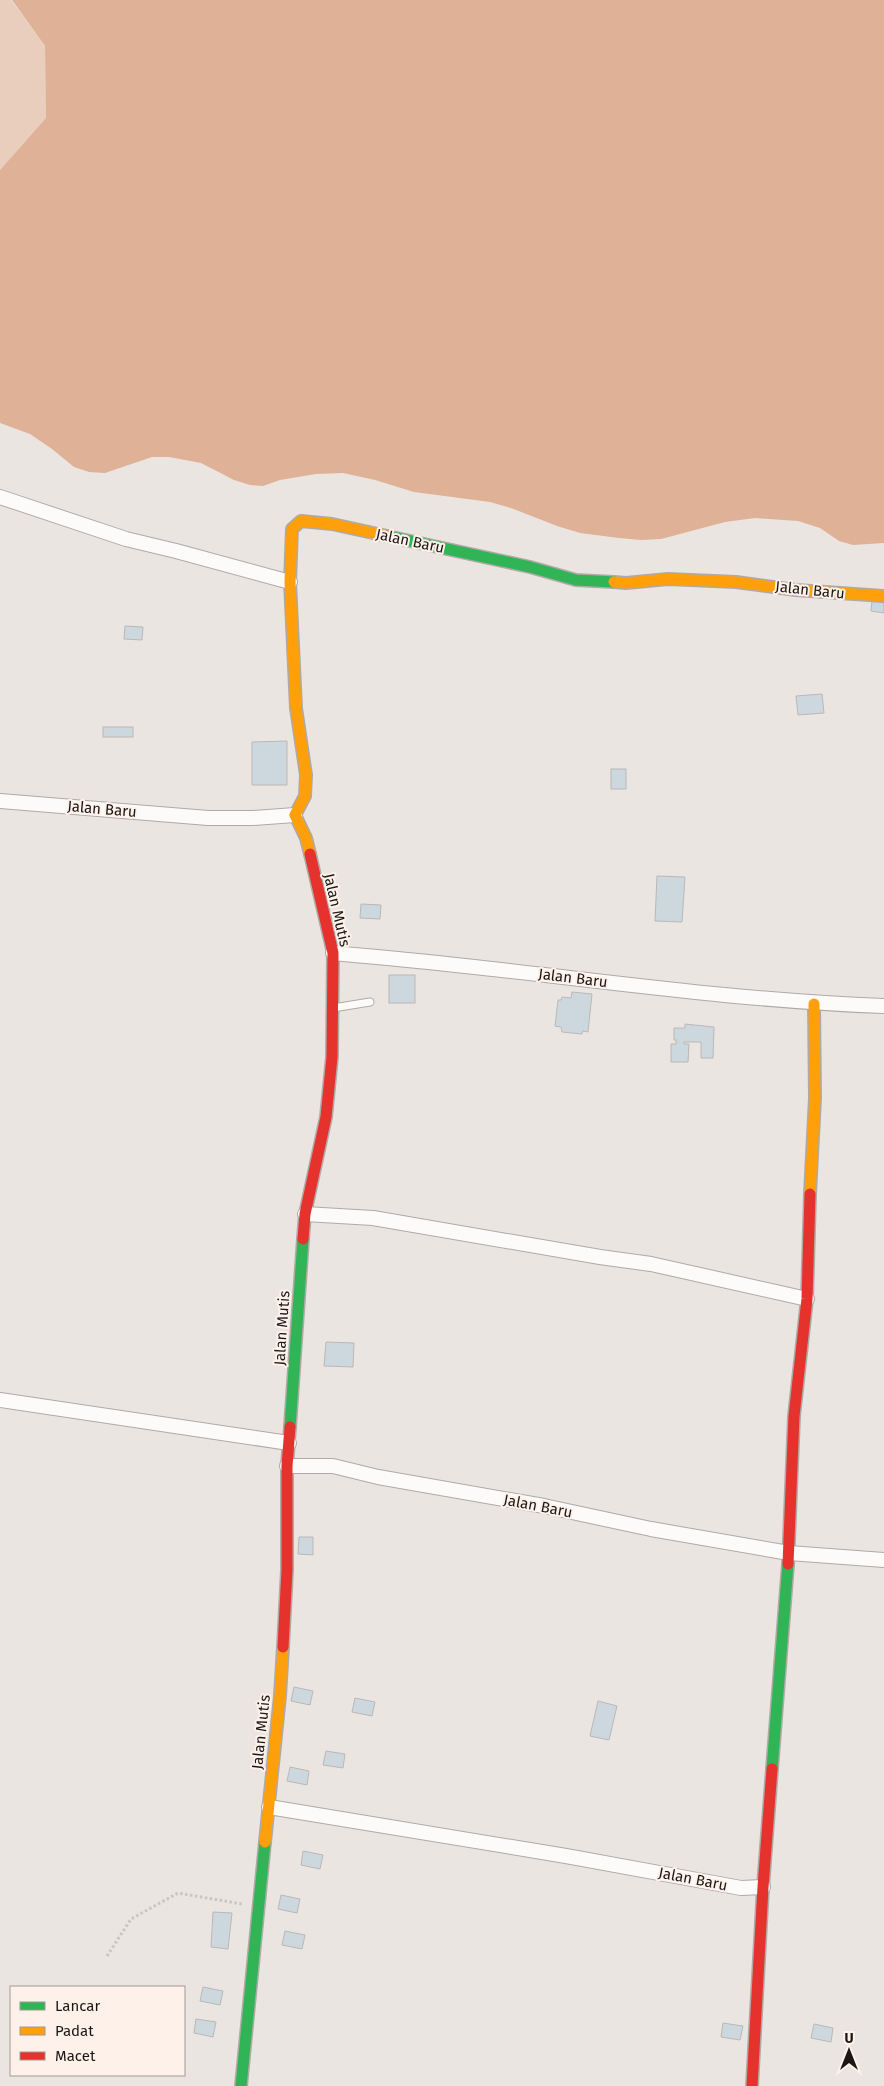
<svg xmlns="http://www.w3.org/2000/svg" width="884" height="2086" viewBox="0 0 884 2086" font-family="'Fira Sans',sans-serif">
	<rect width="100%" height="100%" fill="#ebe5e1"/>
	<polygon fill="#e9cdbd" points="0,0 11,0 45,46 46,118 0,170"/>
	<polygon fill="#dfb197" points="12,0 884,0 884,543 853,545 839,541 820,528 798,521 755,518 725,522 661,539 641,540 619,538 580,533 557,526 511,508 490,502 414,492 375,480 343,473 316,474 280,480 263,486 250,485 234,480 201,463 169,457 152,457 105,473 89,472 74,467 52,449 30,434 0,423 0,170 46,118 45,46"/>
	<g fill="#cdd7de" stroke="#bab8b8">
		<polygon points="872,601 884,603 884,613 871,611"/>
		<polygon points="125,626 143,627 142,640 124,639"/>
		<polygon points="822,694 824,713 798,715 796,696"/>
		<rect x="103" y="727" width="30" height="10"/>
		<polygon points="287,741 287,785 252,785 252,742"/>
		<rect x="611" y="769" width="15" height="20"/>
		<polygon points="657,876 685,877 682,922 655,921"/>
		<polygon points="361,904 381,905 380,919 360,918"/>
		<rect x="389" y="975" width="26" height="28"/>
		<polygon points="572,992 592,994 588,1032 583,1031 582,1034 562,1032 561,1027 555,1026 558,1000 561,1000 562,997 571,998"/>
		<polygon points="685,1024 714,1027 713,1058 701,1058 701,1042 684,1042 684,1044 689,1044 688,1062 671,1062 671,1044 676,1044 676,1040 674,1040 674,1028 685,1028"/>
		<polygon points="326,1342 354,1343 353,1367 324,1366"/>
		<polygon points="299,1537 313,1537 313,1555 298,1554"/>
		<polygon points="294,1687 313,1691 310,1705 291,1701"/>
		<polygon points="355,1698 375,1702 372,1716 352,1712"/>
		<polygon points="598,1701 617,1706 609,1740 590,1736"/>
		<polygon points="326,1751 345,1754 343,1768 323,1765"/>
		<polygon points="290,1767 309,1771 307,1785 287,1781"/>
		<polygon points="303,1851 323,1855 320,1869 301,1865"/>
		<polygon points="281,1895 300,1899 297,1913 278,1909"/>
		<polygon points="213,1912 232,1913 228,1949 211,1947"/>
		<polygon points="285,1931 305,1935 302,1949 282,1945"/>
		<polygon points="203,1987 223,1991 220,2005 200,2001"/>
		<polygon points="196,2019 216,2022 213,2037 194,2033"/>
		<polygon points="723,2023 743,2026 740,2040 721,2037"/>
		<polygon points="814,2024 833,2028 831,2042 811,2038"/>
	</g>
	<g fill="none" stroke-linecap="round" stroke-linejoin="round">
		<defs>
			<polyline id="lane" points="333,1008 370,1002"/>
			<g id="street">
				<polyline points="0,497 126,539 176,551 290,582"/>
				<polyline points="0,801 208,818 253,818 295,815"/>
				<path d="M333,953c44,4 88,8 132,13 140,15 278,35 419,40"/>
				<polyline points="305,1214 373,1218 600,1257 651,1264 807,1299"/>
				<polyline points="0,1400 289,1443"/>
				<polyline points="287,1466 333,1466 378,1477 544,1506 651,1529 789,1553 884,1560"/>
				<polyline points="269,1807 566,1856 741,1888 763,1887"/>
			</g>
			<g id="fast">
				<polyline points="387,536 530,567 576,580 614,582"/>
				<polyline points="290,1427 303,1239"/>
				<polyline points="772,1769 788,1564"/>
				<polyline points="241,2086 265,1842"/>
			</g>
			<g id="slow">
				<polyline points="614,582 626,583 668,579 736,582 796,590 884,596"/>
				<polyline points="310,854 306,838 295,815 305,796 306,775 296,708 290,582 292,529 301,521 332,524 387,536"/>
				<polyline points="810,1194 815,1098 814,1004"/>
				<polyline points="265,1842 280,1696 283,1647"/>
			</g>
			<g id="jam">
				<polyline points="303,1239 305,1214 326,1117 332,1057 333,953 310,854"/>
				<polyline points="788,1564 794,1416 807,1299 810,1194"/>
				<polyline points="283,1647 287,1570 287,1466 290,1427"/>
				<polyline points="752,2086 763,1887 772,1769"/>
			</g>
		</defs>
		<use href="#lane" stroke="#afaaa7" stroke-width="9"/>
		<use href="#street" stroke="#afaaa7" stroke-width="16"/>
		<use href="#fast" stroke="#afaaa7" stroke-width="14"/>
		<use href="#slow" stroke="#afaaa7" stroke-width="14"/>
		<use href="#jam" stroke="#afaaa7" stroke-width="14"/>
		<polyline stroke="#c8c6c5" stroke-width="3" stroke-dasharray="2.5 2.5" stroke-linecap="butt" points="107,1956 131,1919 178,1893 242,1904"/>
		<use href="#lane" stroke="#fcfbfa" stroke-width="7"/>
		<use href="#street" stroke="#fcfbfa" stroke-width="14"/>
		<use href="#fast" stroke="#30b455" stroke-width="11"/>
		<use href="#slow" stroke="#ff9f0a" stroke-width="11"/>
		<use href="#jam" stroke="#e5322d" stroke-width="11"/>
	</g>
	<g text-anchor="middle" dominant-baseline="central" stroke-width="4" stroke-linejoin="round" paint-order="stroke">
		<g font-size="15" fill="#1a1614" stroke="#fdf1ea">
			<text transform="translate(410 541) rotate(12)">Jalan Baru</text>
			<text transform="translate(810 590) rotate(6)">Jalan Baru</text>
			<text transform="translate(102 809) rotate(5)">Jalan Baru</text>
			<text transform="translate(337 910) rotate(77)">Jalan Mutis</text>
			<text transform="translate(573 978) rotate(7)">Jalan Baru</text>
			<text transform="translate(282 1328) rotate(-86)">Jalan Mutis</text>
			<text transform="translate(538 1506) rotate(11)">Jalan Baru</text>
			<text transform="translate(261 1732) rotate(-84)">Jalan Mutis</text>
			<text transform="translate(693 1879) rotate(11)">Jalan Baru</text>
		</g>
	</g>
	<rect x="10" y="1986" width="175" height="90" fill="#fdf1ea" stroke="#a29994"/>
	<rect x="20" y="2002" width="25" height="8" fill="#30b455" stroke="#a29994"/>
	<text x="55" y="2011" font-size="15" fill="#1a1614">Lancar</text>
	<rect x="20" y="2027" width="25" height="8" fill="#ff9f0a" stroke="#a29994"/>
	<text x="55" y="2036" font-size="15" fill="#1a1614">Padat</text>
	<rect x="20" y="2052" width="25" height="8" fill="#e5322d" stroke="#a29994"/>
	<text x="55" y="2061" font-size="15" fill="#1a1614">Macet</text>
	<g transform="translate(849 2051)" stroke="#fdf1ea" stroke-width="4" paint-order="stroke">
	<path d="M0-4L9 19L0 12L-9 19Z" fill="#1a1614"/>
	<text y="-8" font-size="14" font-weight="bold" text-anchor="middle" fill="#1a1614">U</text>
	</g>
</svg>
